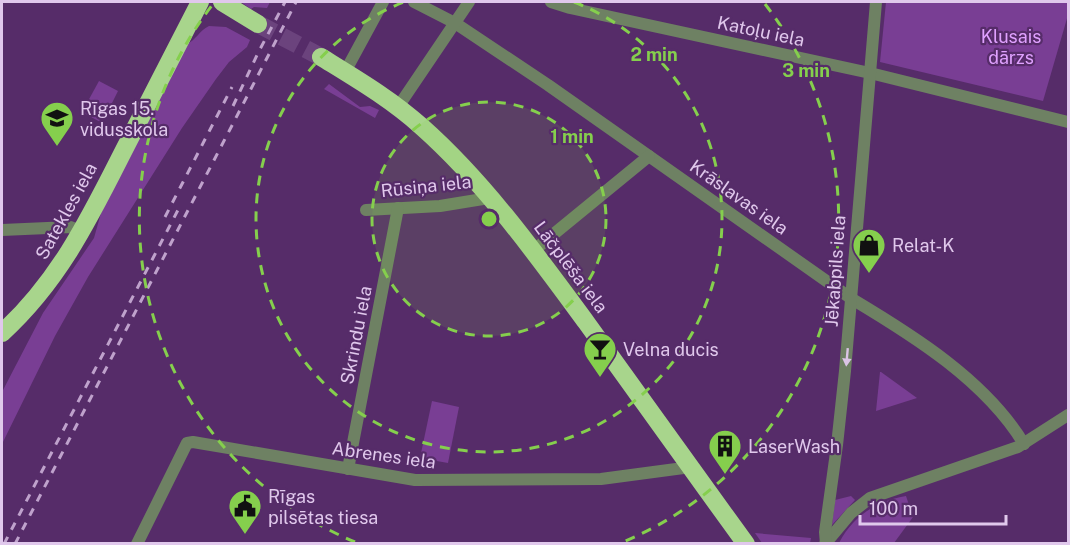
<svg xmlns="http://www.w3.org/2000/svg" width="1070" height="545" viewBox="0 0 1070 545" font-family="'Public Sans',sans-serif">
	<rect width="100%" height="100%" fill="#562c69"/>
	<g fill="#793e94">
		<polygon points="241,2 270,2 267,8 254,7 251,9"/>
		<polygon points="886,2 1068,2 1068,15 1043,101 880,62"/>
		<path d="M209,26l17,1 24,13 -3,7 -18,15 -13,17 -34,49 -94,149 -33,59 -53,108v-52l41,-79 51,-75 7,-25 86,-169c9,-4 12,-13 22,-18z"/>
		<polygon points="99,81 118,91 102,123 82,112"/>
		<polygon points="329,84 360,107 370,106 379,110 375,118 324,89"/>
		<polygon points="880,372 881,372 917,398 876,411"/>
		<polygon points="432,401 459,407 448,463 420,458"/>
		<polygon points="851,496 855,500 832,525 835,500"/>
		<path d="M906,496l7,21 -19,26h-55c14,-27 37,-42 67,-47z"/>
		<polygon points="755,533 811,538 810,543 762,543"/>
	</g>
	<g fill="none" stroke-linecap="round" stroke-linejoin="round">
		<polyline stroke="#6b437d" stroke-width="18" stroke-dasharray="18 9" stroke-linecap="butt" points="258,24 321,57"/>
		<g stroke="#6e8163" stroke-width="12">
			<path d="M414,2l41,21 93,62 304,214c62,37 134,82 172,145"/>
			<polyline points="551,2 570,8 870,73 1068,122"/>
			<polyline points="345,72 383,2"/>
			<polyline points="398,107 469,2"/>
			<polyline points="366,210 440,206 489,198"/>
			<polyline points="2,230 70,227 81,231"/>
			<polyline points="533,251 649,156"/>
			<polyline points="348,469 398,208"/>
			<polyline points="137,544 187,443 193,442 415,480 601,479 691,467"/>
			<polyline points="825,544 851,513 870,498 1018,447 1068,415"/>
			<polyline points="826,544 825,532 837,445 845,371 876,2"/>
		</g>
		<g stroke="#a8d58c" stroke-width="18">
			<polyline points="222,2 258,24"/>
			<path d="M321,57c34,21 70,42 101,70 63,56 114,127 164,195 53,73 106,148 160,222"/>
			<path d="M2,333c58,-53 88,-116 123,-185 25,-49 50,-98 75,-146"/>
		</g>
		<g stroke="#bfa2cc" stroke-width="3" stroke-dasharray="8 8" stroke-linecap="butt">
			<polyline points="233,106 258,53 285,2"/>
			<polyline points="165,217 232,87"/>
			<polyline points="4,544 178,210"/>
			<polyline points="15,544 296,2"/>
		</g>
	</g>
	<defs><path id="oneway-solid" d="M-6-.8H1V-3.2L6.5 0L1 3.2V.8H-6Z" transform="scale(1.5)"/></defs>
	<use fill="#dac4e5" href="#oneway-solid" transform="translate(847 357) rotate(95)"/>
	<circle cx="489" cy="219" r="117" fill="#85cf4d" fill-opacity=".12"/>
	<g fill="none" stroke="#85cf4d" stroke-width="3" stroke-dasharray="10 8">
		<circle cx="489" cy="219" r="117"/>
		<path d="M574 2A233 233 0 1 1 404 2"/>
		<path d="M355 542A350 350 0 0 1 213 4M765 4A350 350 0 0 1 623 542"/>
	</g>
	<defs>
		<symbol id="school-pin" viewBox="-11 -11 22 30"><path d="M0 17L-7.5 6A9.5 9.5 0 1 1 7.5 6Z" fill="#85cf4d" stroke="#562c69"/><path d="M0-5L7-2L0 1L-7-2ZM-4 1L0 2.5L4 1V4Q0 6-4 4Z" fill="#111"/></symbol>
		<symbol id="shop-pin" viewBox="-11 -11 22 30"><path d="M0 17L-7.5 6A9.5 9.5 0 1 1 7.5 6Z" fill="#85cf4d" stroke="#562c69"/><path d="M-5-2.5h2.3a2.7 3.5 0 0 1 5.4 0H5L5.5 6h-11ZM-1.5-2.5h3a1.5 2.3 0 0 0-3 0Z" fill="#111"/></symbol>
		<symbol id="bar-pin" viewBox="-11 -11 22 30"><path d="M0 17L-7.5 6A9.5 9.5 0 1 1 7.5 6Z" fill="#85cf4d" stroke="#562c69"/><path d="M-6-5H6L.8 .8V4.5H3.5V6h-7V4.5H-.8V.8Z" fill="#111"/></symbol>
		<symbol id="building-pin" viewBox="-11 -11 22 30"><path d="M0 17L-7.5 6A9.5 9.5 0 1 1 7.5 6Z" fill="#85cf4d" stroke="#562c69"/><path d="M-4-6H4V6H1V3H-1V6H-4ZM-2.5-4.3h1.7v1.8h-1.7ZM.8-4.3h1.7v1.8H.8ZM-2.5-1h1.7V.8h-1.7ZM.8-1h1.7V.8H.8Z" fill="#111"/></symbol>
		<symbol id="civic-pin" viewBox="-11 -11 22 30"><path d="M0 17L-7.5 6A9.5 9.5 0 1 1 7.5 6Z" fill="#85cf4d" stroke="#562c69"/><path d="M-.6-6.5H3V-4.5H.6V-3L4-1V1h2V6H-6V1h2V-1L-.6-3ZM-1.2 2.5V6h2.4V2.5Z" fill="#111"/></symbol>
	</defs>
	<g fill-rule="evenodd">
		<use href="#school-pin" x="38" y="99" width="38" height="52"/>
		<use href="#shop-pin" x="850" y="226" width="38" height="52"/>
		<use href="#bar-pin" x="581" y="330" width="38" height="52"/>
		<use href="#building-pin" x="706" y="427" width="38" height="52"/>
		<use href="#civic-pin" x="226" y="487" width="38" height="52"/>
	</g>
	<g text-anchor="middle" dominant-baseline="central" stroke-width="4.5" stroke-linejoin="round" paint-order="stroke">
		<g font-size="18" fill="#e0c8ec" stroke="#562c69">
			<text transform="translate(761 31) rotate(12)">Katoļu iela</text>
			<text transform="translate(426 186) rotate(-6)">Rūsiņa iela</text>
			<text transform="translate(739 197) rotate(35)">Krāslavas iela</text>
			<text transform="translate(66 211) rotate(-61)">Satekles iela</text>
			<text transform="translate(571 267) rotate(53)">Lāčplēša iela</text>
			<text transform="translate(835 271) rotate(-86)">Jēkabpils iela</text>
			<text transform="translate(356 335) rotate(-79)">Skrindu iela</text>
			<text transform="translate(384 455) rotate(8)">Abrenes iela</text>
		</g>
		<g font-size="18" fill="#e0a1ff" stroke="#562c69">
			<text x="1011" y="36">Klusais<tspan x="1011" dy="21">dārzs</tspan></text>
		</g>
		<g font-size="18" fill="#e0c8ec" stroke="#562c69" text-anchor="start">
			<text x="80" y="108">Rīgas 15.<tspan x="80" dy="21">vidusskola</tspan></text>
			<text x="892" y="245">Relat-K</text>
			<text x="623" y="349">Velna ducis</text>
			<text x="748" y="446">LaserWash</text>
			<text x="268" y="496">Rīgas<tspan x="268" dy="21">pilsētas tiesa</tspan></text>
		</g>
	</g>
	<circle cx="489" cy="219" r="9" fill="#85cf4d" stroke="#562c69" stroke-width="3"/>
	<g font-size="18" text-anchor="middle" font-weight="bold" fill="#85cf4d" stroke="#562c69" stroke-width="4.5" stroke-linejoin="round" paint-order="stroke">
		<text x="654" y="61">2 min</text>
		<text x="806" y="77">3 min</text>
		<text x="572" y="143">1 min</text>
	</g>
	<rect width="1070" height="545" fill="none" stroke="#e0c8ec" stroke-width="6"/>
	<path d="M860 515v9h146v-9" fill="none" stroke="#e0c8ec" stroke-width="3"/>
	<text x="869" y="515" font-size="18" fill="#e0c8ec" stroke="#562c69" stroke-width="4.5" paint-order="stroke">100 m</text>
</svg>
